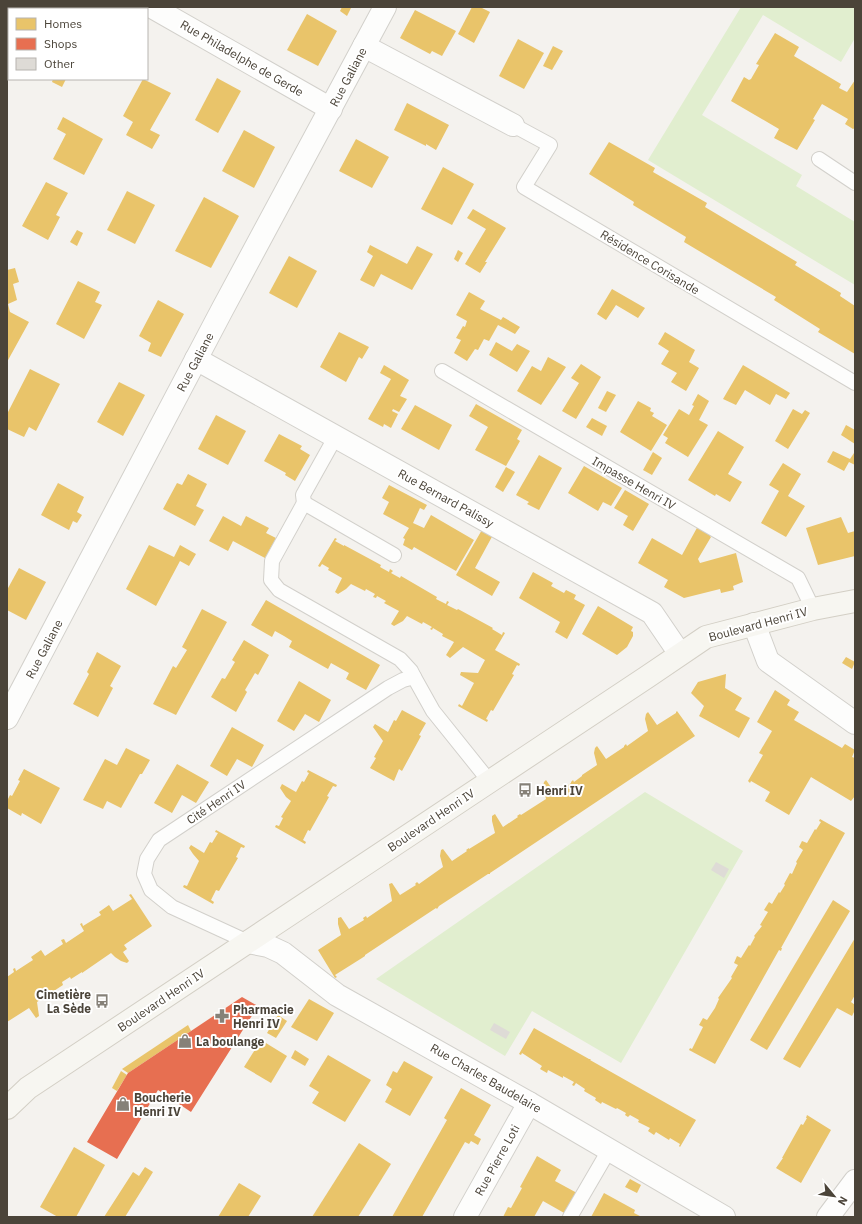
<svg xmlns="http://www.w3.org/2000/svg" width="862" height="1224" viewBox="0 0 862 1224" font-family="'IBM Plex Sans',sans-serif">
	<rect width="100%" height="100%" fill="#f4f2ee"/>
	<g fill="#e1eecf">
		<polygon points="741,7 855,7 855,38 841,62 763,15 702,115 802,175 796,186 855,222 855,285 648,160"/>
		<polygon points="645,792 743,851 621,1063 532,1011 505,1056 376,979"/>
	</g>
	<g fill="#e9c46a">
		<polygon points="342,7 351,8 347,16 340,11"/>
		<polygon points="472,7 480,7 490,12 474,43 458,34"/>
		<polygon points="415,10 456,31 442,56 432,51 430,54 400,38"/>
		<polygon points="307,14 337,31 318,66 287,50"/>
		<polygon points="775,33 799,47 794,56 841,84 839,88 847,92 855,80 855,128 853,129 845,124 848,119 822,104 813,119 815,120 797,150 774,138 779,129 731,101 744,77 749,80 751,79 759,65 756,64"/>
		<polygon points="518,39 544,53 524,89 499,76"/>
		<polygon points="553,46 563,51 552,70 543,66"/>
		<polygon points="217,78 241,91 218,133 195,120"/>
		<polygon points="53,79 66,79 62,87 52,82"/>
		<polygon points="143,79 171,93 150,130 160,135 152,149 126,135 133,122 123,116"/>
		<polygon points="407,103 449,125 436,150 426,144 426,146 394,130"/>
		<polygon points="63,117 103,139 84,175 53,159 66,134 57,129"/>
		<polygon points="244,130 275,147 254,188 222,171"/>
		<polygon points="356,139 389,157 372,188 339,171"/>
		<polygon points="609,142 655,168 653,172 707,203 705,207 797,262 795,265 841,293 840,296 855,306 855,354 818,332 820,329 774,300 776,297 684,242 686,237 633,205 634,202 589,174"/>
		<polygon points="443,167 474,184 452,225 421,209"/>
		<polygon points="46,182 68,193 56,215 60,217 48,240 22,226"/>
		<polygon points="127,191 155,205 135,244 107,230"/>
		<polygon points="204,197 239,216 211,268 175,251"/>
		<polygon points="473,209 506,228 485,262 487,262 480,273 465,264 486,229 467,218"/>
		<polygon points="77,230 83,233 77,246 70,242"/>
		<polygon points="370,245 407,264 417,246 433,254 412,290 381,274 374,287 360,280 373,256 367,252"/>
		<polygon points="458,250 463,253 458,262 454,259"/>
		<polygon points="289,256 317,271 297,308 269,293"/>
		<polygon points="15,268 19,282 13,284 17,300 8,304 10,312 29,322 7,362 7,270"/>
		<polygon points="78,281 100,292 95,302 102,305 84,339 56,324"/>
		<polygon points="612,289 645,308 638,318 616,305 606,320 597,314"/>
		<polygon points="469,292 485,301 480,309 501,320 503,317 520,327 515,334 498,325 489,341 484,339 478,350 475,349 467,361 454,353 461,340 456,338 463,326 465,327 467,321 456,315"/>
		<polygon points="158,300 184,314 161,357 148,351 151,343 139,336"/>
		<polygon points="339,332 369,347 362,359 359,357 346,382 320,367"/>
		<polygon points="665,332 695,350 689,362 699,368 686,391 671,382 677,373 661,364 669,351 658,344"/>
		<polygon points="496,342 512,351 517,344 530,351 517,372 489,355"/>
		<polygon points="548,357 566,367 541,405 517,391 532,366 541,371"/>
		<polygon points="581,364 601,377 576,419 562,411 579,383 571,378"/>
		<polygon points="384,365 409,380 400,396 407,399 399,412 393,409 392,411 398,414 391,428 384,424 383,427 368,419 391,379 380,373"/>
		<polygon points="743,365 790,393 786,399 776,394 770,405 745,390 736,405 723,399"/>
		<polygon points="30,369 60,384 36,431 29,427 24,437 7,429 7,414"/>
		<polygon points="119,382 145,395 123,436 97,422"/>
		<polygon points="607,391 616,395 606,412 598,408"/>
		<polygon points="698,394 709,401 699,420 708,425 688,457 665,443 668,438 663,435 679,409 689,415 694,406 692,405"/>
		<polygon points="638,401 651,408 650,411 654,413 652,416 667,425 651,451 620,432"/>
		<polygon points="476,404 522,430 517,439 520,441 506,466 475,450 488,427 469,416"/>
		<polygon points="415,405 452,425 439,450 401,429"/>
		<polygon points="793,409 802,414 805,410 810,413 788,449 775,441"/>
		<polygon points="216,415 246,431 228,465 198,449"/>
		<polygon points="592,418 607,426 602,436 586,427"/>
		<polygon points="846,425 855,430 855,444 841,435"/>
		<polygon points="718,431 744,447 728,474 742,482 730,502 716,494 715,496 688,480"/>
		<polygon points="279,434 302,446 300,449 310,455 295,481 285,475 286,473 264,461"/>
		<polygon points="833,451 850,459 854,453 855,454 855,465 849,462 844,471 827,462"/>
		<polygon points="653,452 662,458 652,475 643,470"/>
		<polygon points="539,455 562,468 539,510 527,504 529,502 516,495"/>
		<polygon points="783,463 801,474 788,496 805,506 786,537 761,523 779,491 769,485"/>
		<polygon points="584,466 622,488 611,506 603,502 598,511 568,493"/>
		<polygon points="506,467 515,472 503,492 495,487"/>
		<polygon points="188,474 207,484 196,506 204,510 195,526 163,509 177,483 182,485"/>
		<polygon points="58,483 84,497 77,512 82,515 77,523 73,521 69,530 41,515"/>
		<polygon points="389,485 427,505 424,510 420,508 413,523 424,528 431,515 474,540 456,571 414,547 412,550 403,545 405,539 403,538 409,528 383,514 389,502 382,498"/>
		<polygon points="625,490 649,504 633,531 623,525 628,516 614,508"/>
		<polygon points="223,516 241,526 246,516 269,528 266,533 276,538 265,558 233,541 228,551 209,541"/>
		<polygon points="841,517 848,533 855,531 855,556 818,565 806,528"/>
		<polygon points="698,526 711,534 710,536 711,537 698,559 700,563 736,553 743,582 733,586 734,590 721,593 720,589 684,598 664,587 668,580 638,563 652,538 682,555"/>
		<polygon points="483,528 494,533 475,568 500,582 492,596 456,575"/>
		<polygon points="335,538 337,539 335,541 344,546 344,545 381,565 380,567 389,572 390,569 393,571 391,573 400,578 401,576 437,597 436,599 446,604 447,601 449,602 447,605 457,610 458,609 493,628 492,629 502,635 503,632 505,633 495,650 520,664 519,666 517,665 512,674 514,675 493,711 491,710 486,719 488,720 487,722 458,706 459,704 462,706 474,683 460,675 461,672 478,673 485,660 463,647 450,658 446,655 454,642 442,636 443,634 433,628 432,630 430,629 432,627 423,622 422,624 407,616 403,621 394,626 391,624 399,611 384,603 386,601 377,596 376,598 373,597 375,594 366,589 365,591 351,584 346,589 338,594 335,592 342,578 328,570 329,568 322,564 320,567 318,566"/>
		<polygon points="149,545 174,557 180,545 196,554 189,566 180,561 156,606 126,589"/>
		<polygon points="19,568 46,582 26,620 7,610 7,590"/>
		<polygon points="533,572 553,583 551,586 564,593 566,590 576,595 574,599 585,605 567,639 555,632 560,622 519,598"/>
		<polygon points="266,600 380,665 366,690 346,679 349,673 331,663 328,669 289,647 292,641 284,636 275,631 272,637 251,625"/>
		<polygon points="598,606 633,627 631,631 633,632 633,636 627,647 617,655 582,634"/>
		<polygon points="202,609 227,622 176,715 153,704 173,666 176,668 187,650 182,647"/>
		<polygon points="244,640 269,655 258,675 255,673 245,690 247,692 236,712 211,697 222,678 225,679 235,662 232,660"/>
		<polygon points="97,652 121,666 110,686 113,688 98,717 73,704 89,674 87,672"/>
		<polygon points="846,657 855,662 852,669 842,663"/>
		<polygon points="726,674 725,688 742,698 735,710 750,718 739,738 699,716 704,706 691,693 698,682"/>
		<polygon points="299,681 331,700 319,722 305,714 294,731 277,721"/>
		<polygon points="775,690 790,700 787,705 799,712 794,720 842,748 845,744 855,750 852,757 855,758 855,796 851,801 811,777 789,815 765,801 770,792 751,781 750,783 748,781 763,755 759,753 772,731 757,722"/>
		<polygon points="402,710 426,723 419,735 421,736 402,771 399,769 394,781 370,768 376,758 374,757 383,741 373,727 375,724 388,732 394,720 396,721"/>
		<polygon points="677,711 695,736 490,873 490,874 488,874 439,906 437,909 436,908 365,955 365,956 362,958 335,975 337,977 335,978 318,950 341,935 338,924 338,918 341,917 349,929 364,920 363,918 366,916 367,918 392,901 389,884 392,883 400,895 416,885 415,884 417,882 419,884 443,867 440,856 441,850 443,849 452,861 467,851 466,850 469,848 469,849 495,833 492,821 492,816 495,814 503,827 518,817 517,816 520,814 521,815 546,799 543,787 544,782 546,780 555,793 563,789 571,783 571,782 573,780 574,782 582,776 582,775 597,765 594,753 595,748 597,746 606,759 624,747 624,746 626,744 627,746 648,731 645,719 646,714 648,712 657,725 676,713 676,712"/>
		<polygon points="232,727 264,745 252,767 237,759 227,776 210,766"/>
		<polygon points="126,748 150,760 142,774 140,774 121,808 107,801 103,809 83,800 105,759 117,765"/>
		<polygon points="177,764 209,782 196,803 182,795 172,813 154,803"/>
		<polygon points="24,769 60,788 41,824 22,813 21,816 7,808 7,801 10,795 12,796 20,781 18,780"/>
		<polygon points="308,770 337,785 336,787 333,786 327,796 329,797 310,831 308,830 303,840 306,842 305,844 275,827 276,825 279,826 283,818 281,817 291,801 286,797 280,788 282,784 296,792 302,781 304,782 309,773 307,772"/>
		<polygon points="820,819 845,833 781,948 782,948 781,951 779,950 715,1064 689,1050 690,1048 692,1049 703,1027 699,1025 703,1018 707,1020 715,1008 719,999 718,998 732,978 731,977 738,965 734,963 737,956 741,958 749,945 750,946 755,937 754,936 762,926 760,925 768,912 764,910 769,902 772,904 779,892 780,893 785,885 784,884 790,873 792,874 797,863 796,862 803,850 799,847 802,841 807,843 815,829 816,830 821,822 819,821"/>
		<polygon points="216,830 245,846 244,848 241,847 236,857 238,858 219,891 216,890 211,900 214,902 213,904 183,887 184,885 187,886 199,861 193,854 189,848 191,845 204,853 210,842 212,843 218,833 215,832"/>
		<polygon points="131,894 152,926 124,945 127,949 123,952 129,961 127,963 121,961 115,957 111,953 82,973 82,972 71,979 70,977 62,982 63,985 37,1002 39,1016 36,1018 29,1008 7,1022 7,977 14,972 13,969 15,968 16,971 33,960 31,957 41,950 45,956 63,944 61,940 64,939 66,943 84,931 80,924 82,923 83,926 101,915 99,912 109,905 113,911 132,899 129,895"/>
		<polygon points="833,900 850,911 767,1050 750,1040"/>
		<polygon points="855,938 855,995 851,1002 855,1005 855,1010 852,1016 837,1008 800,1068 783,1059"/>
		<polygon points="309,999 334,1013 317,1041 291,1027"/>
		<polygon points="278,1015 287,1021 276,1038 267,1033"/>
		<polygon points="188,1025 191,1031 128,1073 122,1069"/>
		<polygon points="534,1028 589,1059 591,1059 590,1060 696,1120 680,1147 679,1146 680,1144 670,1138 669,1140 656,1132 654,1135 648,1131 650,1128 638,1122 639,1120 630,1115 628,1117 625,1115 626,1113 617,1108 616,1109 602,1102 601,1104 595,1100 596,1098 584,1091 585,1089 576,1083 574,1086 572,1085 574,1082 563,1076 563,1078 548,1070 547,1073 540,1069 542,1066 522,1053 521,1055 519,1054"/>
		<polygon points="261,1040 287,1056 271,1083 244,1067"/>
		<polygon points="295,1050 309,1059 305,1066 291,1058"/>
		<polygon points="328,1055 371,1080 345,1122 312,1103 319,1092 309,1086"/>
		<polygon points="404,1061 433,1077 410,1116 385,1102 392,1089 386,1085 393,1071 397,1073"/>
		<polygon points="121,1071 127,1075 117,1091 112,1088"/>
		<polygon points="461,1088 491,1105 474,1135 481,1139 478,1145 471,1141 469,1144 465,1142 422,1217 392,1217 447,1120 444,1118"/>
		<polygon points="807,1115 831,1130 801,1183 776,1168 783,1158 782,1158 801,1124 803,1125 807,1118 806,1118"/>
		<polygon points="359,1143 391,1164 358,1217 312,1217"/>
		<polygon points="74,1147 105,1165 76,1217 58,1217 40,1207"/>
		<polygon points="537,1156 561,1170 555,1181 577,1193 566,1214 543,1201 534,1217 503,1217 508,1207 511,1208 522,1188 520,1187"/>
		<polygon points="145,1167 153,1172 125,1217 104,1217 133,1172 139,1176"/>
		<polygon points="630,1179 641,1185 637,1193 625,1187"/>
		<polygon points="239,1183 261,1196 248,1217 218,1217"/>
		<polygon points="604,1193 635,1210 634,1213 642,1217 591,1217"/>
	</g>
	<polygon fill="#e76f51" points="242,997 258,1006 191,1112 158,1090 117,1159 87,1142 128,1073"/>
	<g fill="#dedbd6">
		<polygon points="716,862 729,869 724,878 711,870"/>
		<polygon points="494,1023 510,1032 506,1039 490,1030"/>
	</g>
	<g fill="none" stroke-linecap="round" stroke-linejoin="round">
		<defs>
			<g id="lane">
				<polyline points="513,125 550,145 524,187 855,383"/>
				<polyline points="819,159 855,183"/>
				<polyline points="442,371 798,578 813,609"/>
				<polyline points="304,503 303,495 336,436"/>
				<polyline points="394,555 304,503 272,561 271,580 279,590 400,659 411,671 414,677"/>
				<polyline points="248,942 172,907 151,890 144,874 147,859 159,840 388,688 403,680 414,677 433,711 490,782"/>
				<polyline points="570,1217 609,1150"/>
			</g>
			<g id="street">
				<polyline points="152,7 331,109"/>
				<polyline points="364,46 513,125"/>
				<polyline points="196,359 652,613 680,654"/>
				<polyline points="754,624 768,661 855,723"/>
				<polyline points="7,718 222,310 385,7"/>
				<polyline points="248,942 268,946 283,953 337,995 529,1103 724,1217"/>
				<polyline points="465,1217 529,1103"/>
				<polyline points="828,1217 855,1181"/>
			</g>
			<polyline id="secondary" points="7,1108 28,1088 647,677 706,637 813,609 855,601"/>
		</defs>
		<use href="#lane" stroke="#d2d0cb" stroke-width="16"/>
		<use href="#street" stroke="#d2d0cb" stroke-width="24"/>
		<use href="#secondary" stroke="#d3cfc5" stroke-width="24"/>
		<use href="#lane" stroke="#fdfdfc" stroke-width="14"/>
		<use href="#street" stroke="#fdfdfc" stroke-width="22"/>
		<use href="#secondary" stroke="#f7f6f1" stroke-width="22"/>
	</g>
	<defs>
		<symbol id="bus-bare" viewBox="-9 -9 18 18"><path d="M-5-6H5V4H4V6H2V4H-2V6H-4V4H-5ZM-3.5-4V0h7V-4ZM-3.5 1.2v1.5H-2V1.2ZM2 1.2v1.5H3.5V1.2Z" fill="#868178" stroke="#fff" stroke-width="2.5" paint-order="stroke"/></symbol>
		<symbol id="pharmacy-bare" viewBox="-9 -9 18 18"><path d="M-2-6h4v4h4v4h-4v4h-4v-4h-4v-4h4Z" fill="#868178" stroke="#fff" stroke-width="2.5" paint-order="stroke"/></symbol>
		<symbol id="shop-bare" viewBox="-9 -9 18 18"><path d="M-5-2.5h2.3a2.7 3.5 0 0 1 5.4 0H5L5.5 6h-11ZM-1.5-2.5h3a1.5 2.3 0 0 0-3 0Z" fill="#868178" stroke="#fff" stroke-width="2.5" paint-order="stroke"/></symbol>
	</defs>
	<g fill-rule="evenodd">
		<use href="#bus-bare" x="515" y="780" width="20" height="20"/>
		<use href="#bus-bare" x="92" y="991" width="20" height="20"/>
		<use href="#pharmacy-bare" x="212" y="1006" width="20" height="20"/>
		<use href="#shop-bare" x="175" y="1031" width="20" height="20"/>
		<use href="#shop-bare" x="113" y="1094" width="20" height="20"/>
	</g>
	<g text-anchor="middle" dominant-baseline="central" stroke-width="4" stroke-linejoin="round" paint-order="stroke">
		<g font-size="12" fill="#4b4439" stroke="#fff">
			<text transform="translate(242 58) rotate(30)">Rue Philadelphe de Gerde</text>
			<text transform="translate(348 77) rotate(-62)">Rue Galiane</text>
			<text transform="translate(650 262) rotate(31)">Résidence Corisande</text>
			<text transform="translate(195 362) rotate(-62)">Rue Galiane</text>
			<text transform="translate(634 483) rotate(30)">Impasse Henri IV</text>
			<text transform="translate(446 498) rotate(29)">Rue Bernard Palissy</text>
			<text transform="translate(758 624) rotate(-15)">Boulevard Henri IV</text>
			<text transform="translate(44 649) rotate(-62)">Rue Galiane</text>
			<text transform="translate(216 802) rotate(-34)">Cité Henri IV</text>
			<text transform="translate(431 820) rotate(-34)">Boulevard Henri IV</text>
			<text transform="translate(161 1000) rotate(-34)">Boulevard Henri IV</text>
			<text transform="translate(486 1078) rotate(30)">Rue Charles Baudelaire</text>
			<text transform="translate(497 1160) rotate(-61)">Rue Pierre Loti</text>
		</g>
		<g font-size="12" font-weight="bold" fill="#4b4439" stroke="#fff" text-anchor="start">
			<text x="536" y="790">Henri IV</text>
			<text x="91" y="994" text-anchor="end">Cimetière<tspan x="91" dy="14">La Sède</tspan></text>
			<text x="233" y="1009">Pharmacie<tspan x="233" dy="14">Henri IV</tspan></text>
			<text x="196" y="1041">La boulange</text>
			<text x="134" y="1097">Boucherie<tspan x="134" dy="14">Henri IV</tspan></text>
		</g>
	</g>
	<rect width="862" height="1224" fill="none" stroke="#4b4439" stroke-width="16"/>
	<rect x="8" y="8" width="140" height="72" fill="#ffffff" stroke="#b7b4b0"/>
	<rect x="16" y="18" width="20" height="12" fill="#e9c46a" stroke="#b7b4b0"/>
	<text x="44" y="28" font-size="12" fill="#4b4439">Homes</text>
	<rect x="16" y="38" width="20" height="12" fill="#e76f51" stroke="#b7b4b0"/>
	<text x="44" y="48" font-size="12" fill="#4b4439">Shops</text>
	<rect x="16" y="58" width="20" height="12" fill="#dedbd6" stroke="#b7b4b0"/>
	<text x="44" y="68" font-size="12" fill="#4b4439">Other</text>
	<g transform="translate(834 1196) rotate(119)" stroke="#ffffff" stroke-width="3" paint-order="stroke">
	<path d="M0-3L7 15L0 10L-7 15Z" fill="#4b4439"/>
	<text y="-6" font-size="11" font-weight="bold" text-anchor="middle" fill="#4b4439">N</text>
	</g>
</svg>
